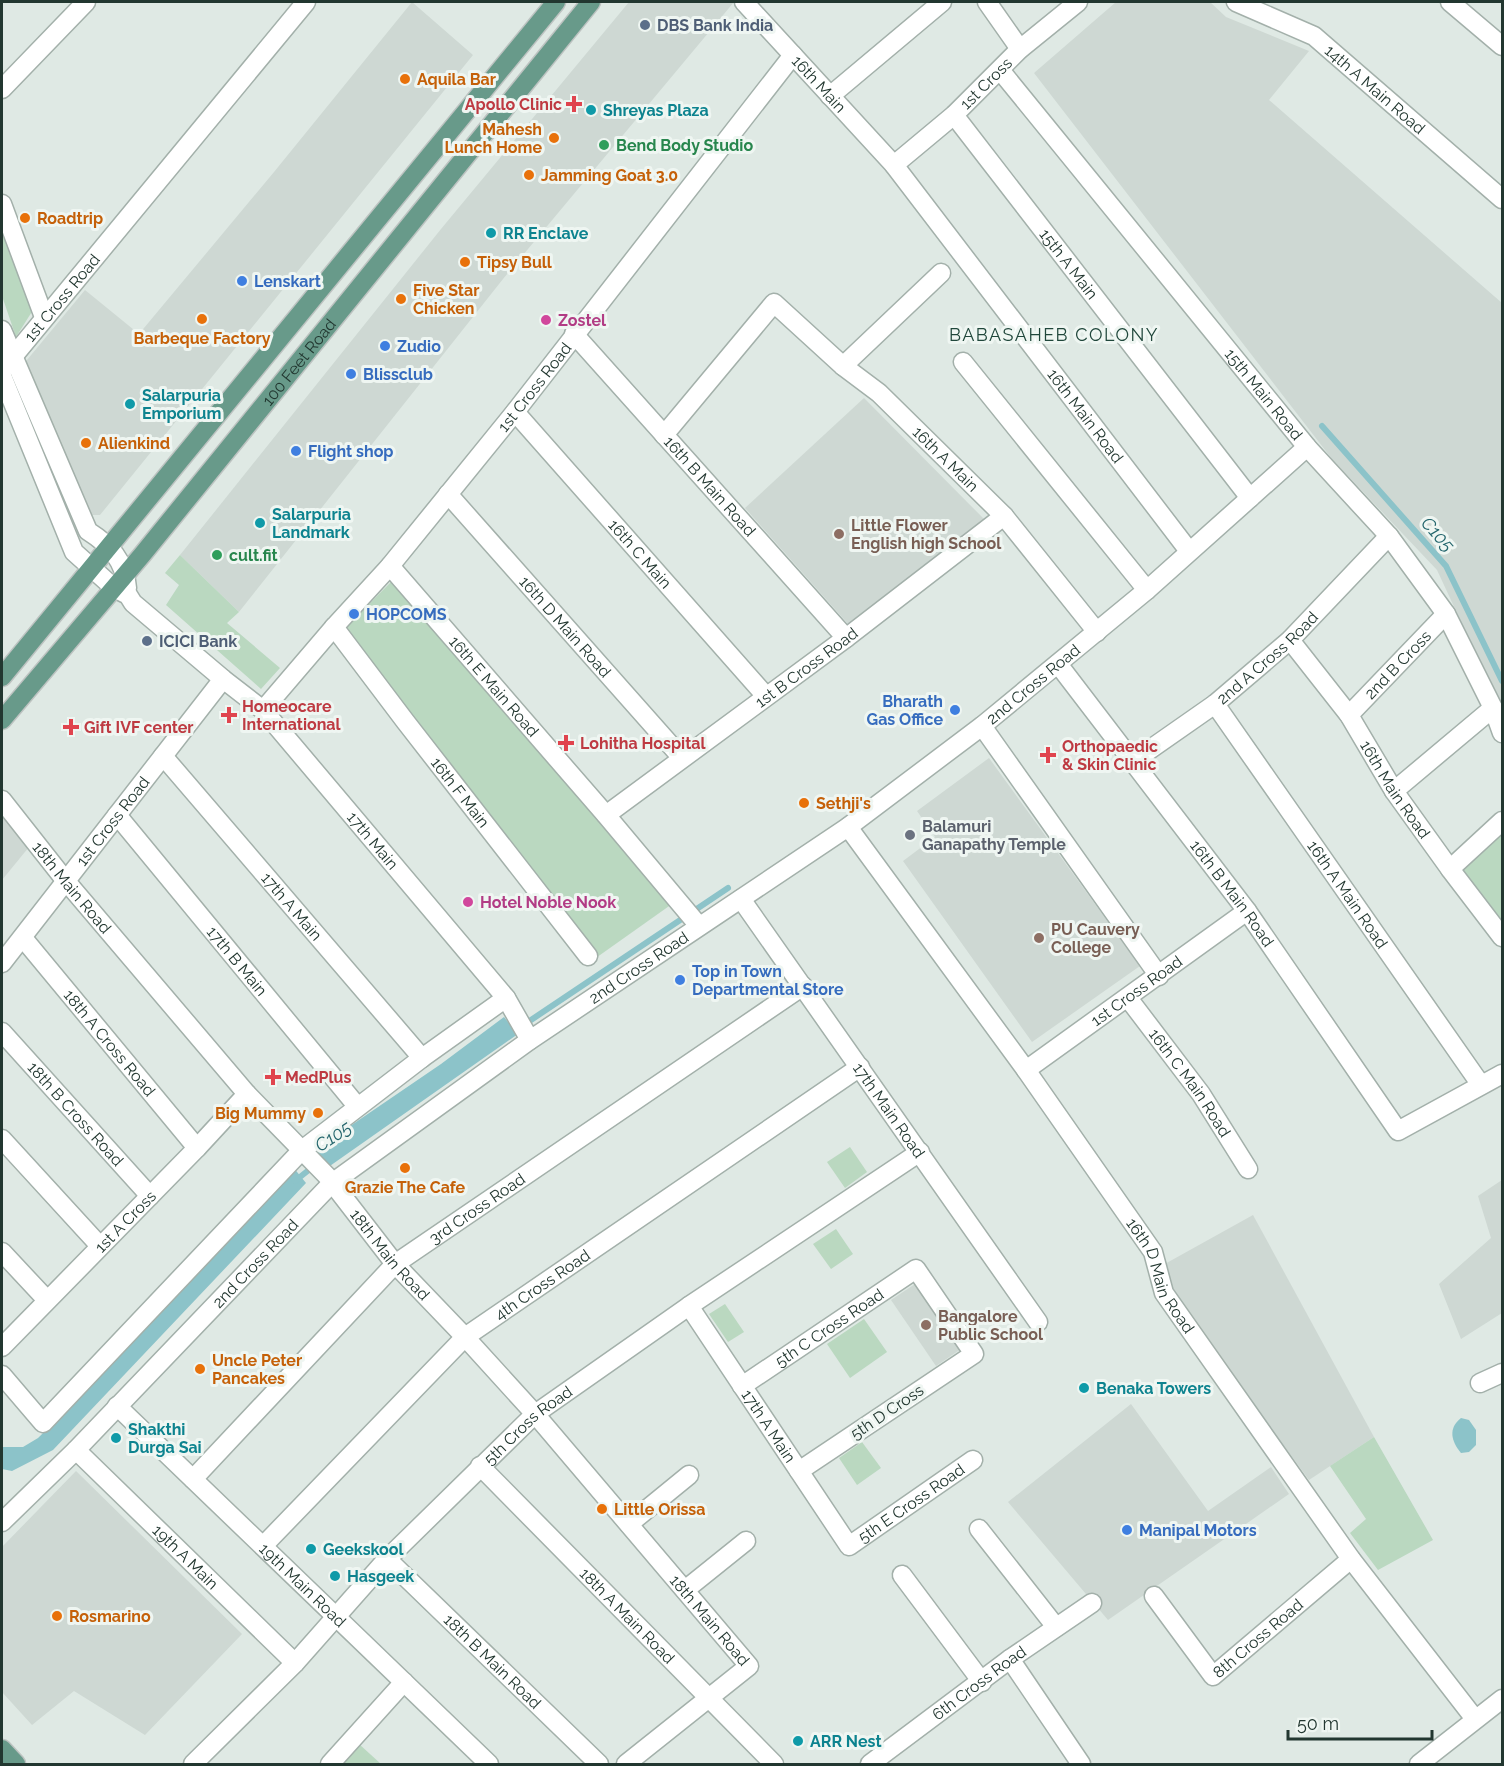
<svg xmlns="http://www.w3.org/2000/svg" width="1504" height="1766" viewBox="0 0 1504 1766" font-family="Raleway,sans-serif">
	<rect width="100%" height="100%" fill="#dfe9e4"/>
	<g fill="#ced8d3">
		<polygon points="412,2 473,55 100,515 91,515 22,366 85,290 139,334 274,172"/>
		<polygon points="629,2 734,2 503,279 239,612 180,555 441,229"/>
		<polygon points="1116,2 1210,2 1226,17 1309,51 1269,100 1502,303 1502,710 1437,570 1332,459 1034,73"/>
		<polygon points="864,398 985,520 849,625 745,508"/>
		<polygon points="989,758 1140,966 1032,1042 903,861 935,837 917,811"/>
		<polygon points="2,816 29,847 2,880"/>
		<polygon points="1502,1180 1502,1313 1461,1339 1439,1284 1491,1238 1478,1196"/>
		<polygon points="1253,1215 1374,1437 1309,1480 1170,1290 1163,1265"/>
		<polygon points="915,1284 961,1349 936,1366 891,1300"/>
		<polygon points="1131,1404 1208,1511 1271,1467 1289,1494 1108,1620 1008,1502"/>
		<polygon points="76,1471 242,1634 145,1735 74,1691 32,1725 2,1692 2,1547"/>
	</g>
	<g fill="#bad8c0">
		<polygon points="2,223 33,310 16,337 2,296"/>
		<polygon points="180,555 239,612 227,623 280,668 261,689 166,605 179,585 165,573"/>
		<polygon points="394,579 672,904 593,960 344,629"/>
		<polygon points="1502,830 1502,935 1457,872"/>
		<polygon points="850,1147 867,1172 845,1188 827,1162"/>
		<polygon points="836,1229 853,1254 831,1269 813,1244"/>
		<polygon points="725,1304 744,1332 728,1342 709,1314"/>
		<polygon points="864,1319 887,1352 850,1378 827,1344"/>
		<polygon points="1374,1437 1433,1540 1378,1570 1350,1533 1366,1519 1330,1466"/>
		<polygon points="862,1442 881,1468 857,1485 839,1458"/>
		<polygon points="359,1744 381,1764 341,1764"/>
	</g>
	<g fill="#8cc3c9">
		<polygon points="504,1017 518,1034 327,1168 315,1150 441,1064"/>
		<polygon points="293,1167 306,1183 53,1450 12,1471 2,1469 2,1447 23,1447 38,1438 93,1384"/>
		<path d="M1461,1418l8,2 7,10v15l-7,7 -8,1c-10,-12 -13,-25 0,-35z"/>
	</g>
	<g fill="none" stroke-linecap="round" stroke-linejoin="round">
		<g stroke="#8cc3c9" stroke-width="6">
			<polyline points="1322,426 1446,566 1502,681"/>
			<polyline points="525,1024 728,888"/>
			<polyline points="295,1181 315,1165"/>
		</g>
		<defs>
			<g id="minor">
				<path id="s1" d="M744,2l150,163 295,386"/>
				<polyline points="987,2 1020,49"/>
				<path id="s2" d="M1236,2l78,34 188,163"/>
				<polyline points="1450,2 1502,46"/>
				<path id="s3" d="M1000,70l307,377 82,89 57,78 47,94 9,25"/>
				<polyline points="2,89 86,2"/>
				<polyline points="830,96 942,2"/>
				<path id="s4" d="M954,115l296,383"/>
				<path id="s5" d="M894,165l60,-50 66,-66 58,-47"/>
				<polyline points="2,204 44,317"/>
				<path d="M2,330l86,201c22,14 37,30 39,57"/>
				<path id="s6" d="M574,334l272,304"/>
				<polyline points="963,362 1147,590"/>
				<polyline points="843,366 941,273"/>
				<path id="s7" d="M2,370l304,-368"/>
				<path id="s8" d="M2,376l72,176 40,36 14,7 5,8 90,76 40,31 243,288 24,42"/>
				<path id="s9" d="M515,412l250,283"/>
				<path id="s10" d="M664,435l110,-132 69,63 36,27 125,123 93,116"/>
				<path id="s11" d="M448,494l234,264"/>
				<path id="s12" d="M390,566l216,249 93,111"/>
				<path id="s13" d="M334,627l71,94 183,235"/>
				<path id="s14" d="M1290,640l59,75 45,76 56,78 52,68"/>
				<path id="s15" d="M1058,664l189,247 151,220 104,-57"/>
				<path id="s16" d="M1215,704l266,381"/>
				<path id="s17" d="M263,710l71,-83 56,-61 125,-154 278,-357"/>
				<path id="s18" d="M1349,715l97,-101"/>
				<polyline points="982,726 1159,976"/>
				<path id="s19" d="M163,756l259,302"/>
				<path id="s20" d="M1132,762l83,-58 75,-64 99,-104"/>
				<polyline points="1394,791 1493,708"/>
				<path id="s21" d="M2,800l63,80 182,214 80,82 68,88 70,73 70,77 214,252 -123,98"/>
				<path id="s22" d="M117,815l240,291"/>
				<path id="s23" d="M606,815l240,-177 158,-122"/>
				<path id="s24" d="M848,827l178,243 127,182 11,41 187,266 124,160"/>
				<polyline points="1450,869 1502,821"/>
				<path id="s25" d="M741,899l297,423"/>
				<path id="s26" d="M23,938l174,210"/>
				<path id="s27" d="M2,963l221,-284"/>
				<path id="s28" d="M1128,998l73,96 47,75"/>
				<path id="s29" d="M2,1032l148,164"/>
				<path id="s30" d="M1026,1070l221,-159"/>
				<polyline points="2,1139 100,1246"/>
				<polyline points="2,1252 46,1299"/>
				<path id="s31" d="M689,1306l160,240 124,-86"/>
				<path id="s32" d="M2,1347l195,-199 50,-54"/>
				<polyline points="2,1375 43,1423 302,1150 422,1058 506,998"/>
				<polyline points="1480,1383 1502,1373"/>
				<path id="s33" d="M742,1386l174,-117 58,85 -175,117"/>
				<path id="s34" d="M117,1406l372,358"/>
				<path id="s35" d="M76,1450l219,213"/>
				<path id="s36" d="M480,1466l294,298"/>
				<path id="s37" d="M193,1479l202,-215 408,-278"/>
				<path id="s38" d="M2,1522l74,-72 256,-267 198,-143 318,-213 134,-101 165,-136 160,-143"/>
				<polyline points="629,1524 689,1475"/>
				<polyline points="979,1529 1056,1627"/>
				<path id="s39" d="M263,1546l202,-209 395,-270"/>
				<path id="s40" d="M387,1559l212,205"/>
				<polyline points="902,1575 982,1682"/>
				<polyline points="685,1590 746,1541"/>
				<path id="s41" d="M1154,1596l59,80 138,-117"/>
				<polyline points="1010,1659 1081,1764"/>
				<path id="s42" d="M193,1764l102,-101 92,-104 148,-145 154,-108 231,-154"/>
				<polyline points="330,1764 404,1682"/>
				<path id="s43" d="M870,1764l140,-105 82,-56"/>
				<polyline points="1419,1764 1502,1699"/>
			</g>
			<g id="major">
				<polyline points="2,677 556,2"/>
				<path id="s44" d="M2,720l140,-165 449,-553"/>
				<polyline points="2,1749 16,1764"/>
			</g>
		</defs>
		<use href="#minor" stroke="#a3b0aa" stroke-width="21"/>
		<use href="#major" stroke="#bdc3c1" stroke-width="21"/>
		<use href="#minor" stroke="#fff" stroke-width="18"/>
		<use href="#major" stroke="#689a8a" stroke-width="18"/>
	</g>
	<g fill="#5c6f8a" stroke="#eff6f2" stroke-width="2">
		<circle cx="645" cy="25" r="6"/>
		<circle cx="147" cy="641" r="6"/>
	</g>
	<g fill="#e8710a" stroke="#eff6f2" stroke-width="2">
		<circle cx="405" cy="79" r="6"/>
		<circle cx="554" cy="138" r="6"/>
		<circle cx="529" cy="175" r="6"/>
		<circle cx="25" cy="218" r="6"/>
		<circle cx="465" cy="262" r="6"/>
		<circle cx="401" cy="299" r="6"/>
		<circle cx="202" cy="319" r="6"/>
		<circle cx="86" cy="443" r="6"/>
		<circle cx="804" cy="803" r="6"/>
		<circle cx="318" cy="1113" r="6"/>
		<circle cx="405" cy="1168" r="6"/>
		<circle cx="200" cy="1369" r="6"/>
		<circle cx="602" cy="1509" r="6"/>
		<circle cx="57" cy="1616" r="6"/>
	</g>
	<g fill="#e0444e" stroke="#eff6f2" stroke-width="2">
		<path d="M571 95h6v6h6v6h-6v6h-6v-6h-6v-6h6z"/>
		<path d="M226 706h6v6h6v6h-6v6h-6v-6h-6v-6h6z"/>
		<path d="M68 718h6v6h6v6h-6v6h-6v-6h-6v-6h6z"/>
		<path d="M563 734h6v6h6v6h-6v6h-6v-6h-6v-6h6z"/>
		<path d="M1045 746h6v6h6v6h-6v6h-6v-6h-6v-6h6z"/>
		<path d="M270 1068h6v6h6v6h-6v6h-6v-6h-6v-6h6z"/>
	</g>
	<g fill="#0f9aa8" stroke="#eff6f2" stroke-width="2">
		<circle cx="591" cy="110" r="6"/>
		<circle cx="491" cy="233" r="6"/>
		<circle cx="130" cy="404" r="6"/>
		<circle cx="260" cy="523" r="6"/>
		<circle cx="1084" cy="1388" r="6"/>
		<circle cx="116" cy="1438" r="6"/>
		<circle cx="311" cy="1549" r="6"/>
		<circle cx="335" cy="1576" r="6"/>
		<circle cx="798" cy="1741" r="6"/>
	</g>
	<g fill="#2e9e5b" stroke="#eff6f2" stroke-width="2">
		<circle cx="604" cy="145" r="6"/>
		<circle cx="217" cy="555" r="6"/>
	</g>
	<g fill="#3f7fe0" stroke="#eff6f2" stroke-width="2">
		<circle cx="242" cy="281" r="6"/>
		<circle cx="385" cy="346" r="6"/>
		<circle cx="351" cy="374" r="6"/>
		<circle cx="296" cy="451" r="6"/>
		<circle cx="354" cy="614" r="6"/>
		<circle cx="955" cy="710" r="6"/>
		<circle cx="680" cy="980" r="6"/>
		<circle cx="1127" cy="1530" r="6"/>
	</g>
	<g fill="#d1479c" stroke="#eff6f2" stroke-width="2">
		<circle cx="546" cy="320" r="6"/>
		<circle cx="468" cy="902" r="6"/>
	</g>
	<g fill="#8d6e63" stroke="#eff6f2" stroke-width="2">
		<circle cx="839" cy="534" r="6"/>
		<circle cx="1039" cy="938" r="6"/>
		<circle cx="926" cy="1325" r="6"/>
	</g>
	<circle fill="#6b7280" stroke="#eff6f2" stroke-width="2" cx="910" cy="835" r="6"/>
	<g text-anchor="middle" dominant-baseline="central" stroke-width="6" stroke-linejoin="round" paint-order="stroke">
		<g font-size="16" font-weight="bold" fill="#4e5e75" stroke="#eff6f2" text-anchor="start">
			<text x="657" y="25">DBS Bank India</text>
			<text x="159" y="641">ICICI Bank</text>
		</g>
		<g font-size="16" font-weight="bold" fill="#c56008" stroke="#eff6f2" text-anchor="start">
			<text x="417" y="79">Aquila Bar</text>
			<text x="542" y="129" text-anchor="end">Mahesh<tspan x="542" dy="18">Lunch Home</tspan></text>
			<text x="541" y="175">Jamming Goat 3.0</text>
			<text x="37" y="218">Roadtrip</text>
			<text x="477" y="262">Tipsy Bull</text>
			<text x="413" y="290">Five Star<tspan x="413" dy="18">Chicken</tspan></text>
			<text x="202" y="338" text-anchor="middle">Barbeque Factory</text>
			<text x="98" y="443">Alienkind</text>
			<text x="816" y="803">Sethji's</text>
			<text x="306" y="1113" text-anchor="end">Big Mummy</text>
			<text x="405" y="1187" text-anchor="middle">Grazie The Cafe</text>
			<text x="212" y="1360">Uncle Peter<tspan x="212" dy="18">Pancakes</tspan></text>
			<text x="614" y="1509">Little Orissa</text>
			<text x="69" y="1616">Rosmarino</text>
		</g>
		<g font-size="16" fill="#223730" stroke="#eff6f2">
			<text stroke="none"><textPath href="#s1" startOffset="111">16th Main</textPath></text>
			<text stroke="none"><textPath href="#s5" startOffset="123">1st Cross</textPath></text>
			<text stroke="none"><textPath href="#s2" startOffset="166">14th A Main Road</textPath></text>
			<text stroke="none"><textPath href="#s4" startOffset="188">15th A Main</textPath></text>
			<text stroke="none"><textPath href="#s7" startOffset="94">1st Cross Road</textPath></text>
			<text stroke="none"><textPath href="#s44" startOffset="465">100 Feet Road</textPath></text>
			<text stroke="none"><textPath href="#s17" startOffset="422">1st Cross Road</textPath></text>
			<text stroke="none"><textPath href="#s3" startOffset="418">15th Main Road</textPath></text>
			<text stroke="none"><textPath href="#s1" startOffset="537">16th Main Road</textPath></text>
			<text stroke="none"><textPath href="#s10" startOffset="404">16th A Main</textPath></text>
			<text stroke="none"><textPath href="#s6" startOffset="204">16th B Main Road</textPath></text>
			<text stroke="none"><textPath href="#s9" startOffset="189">16th C Main</textPath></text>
			<text stroke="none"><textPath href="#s11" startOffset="177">16th D Main Road</textPath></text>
			<text stroke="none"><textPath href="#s20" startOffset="171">2nd A Cross Road</textPath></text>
			<text stroke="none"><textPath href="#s18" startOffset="70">2nd B Cross</textPath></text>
			<text stroke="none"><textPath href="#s23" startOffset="249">1st B Cross Road</textPath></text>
			<text stroke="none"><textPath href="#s38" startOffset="1334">2nd Cross Road</textPath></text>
			<text stroke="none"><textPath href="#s12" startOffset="159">16th E Main Road</textPath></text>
			<text stroke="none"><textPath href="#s14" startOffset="183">16th Main Road</textPath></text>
			<text stroke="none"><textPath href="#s13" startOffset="208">16th F Main</textPath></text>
			<text stroke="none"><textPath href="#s27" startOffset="180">1st Cross Road</textPath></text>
			<text stroke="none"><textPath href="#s8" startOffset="608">17th Main</textPath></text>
			<text stroke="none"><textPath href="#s21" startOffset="112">18th Main Road</textPath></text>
			<text stroke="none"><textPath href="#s15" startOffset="288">16th B Main Road</textPath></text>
			<text stroke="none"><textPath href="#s16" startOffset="232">16th A Main Road</textPath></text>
			<text stroke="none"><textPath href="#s19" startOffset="198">17th A Main</textPath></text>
			<text stroke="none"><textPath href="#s22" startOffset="189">17th B Main</textPath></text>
			<text stroke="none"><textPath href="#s38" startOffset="848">2nd Cross Road</textPath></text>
			<text stroke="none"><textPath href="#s30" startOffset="136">1st Cross Road</textPath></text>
			<text stroke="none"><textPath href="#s26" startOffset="136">18th A Cross Road</textPath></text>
			<text stroke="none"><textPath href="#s28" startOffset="105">16th C Main Road</textPath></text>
			<text stroke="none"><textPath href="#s25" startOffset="258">17th Main Road</textPath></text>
			<text stroke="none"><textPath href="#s29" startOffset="110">18th B Cross Road</textPath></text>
			<text stroke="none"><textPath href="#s37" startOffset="394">3rd Cross Road</textPath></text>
			<text stroke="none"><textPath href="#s32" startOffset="176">1st A Cross</textPath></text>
			<text stroke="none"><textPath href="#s21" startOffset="598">18th Main Road</textPath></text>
			<text stroke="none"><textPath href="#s38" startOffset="362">2nd Cross Road</textPath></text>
			<text stroke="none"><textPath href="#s24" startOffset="548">16th D Main Road</textPath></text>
			<text stroke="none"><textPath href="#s39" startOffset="384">4th Cross Road</textPath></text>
			<text stroke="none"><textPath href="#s33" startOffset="105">5th C Cross Road</textPath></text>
			<text transform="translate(887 1412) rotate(-34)">5th D Cross</text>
			<text stroke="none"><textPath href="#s42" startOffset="477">5th Cross Road</textPath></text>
			<text stroke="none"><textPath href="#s31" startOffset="144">17th A Main</textPath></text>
			<text stroke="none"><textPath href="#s31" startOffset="364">5th E Cross Road</textPath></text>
			<text stroke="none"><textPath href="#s35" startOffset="153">19th A Main</textPath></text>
			<text stroke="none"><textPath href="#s34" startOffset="258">19th Main Road</textPath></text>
			<text stroke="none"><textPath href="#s36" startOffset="210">18th A Main Road</textPath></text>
			<text stroke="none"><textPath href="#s21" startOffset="1084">18th Main Road</textPath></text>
			<text stroke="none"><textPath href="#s41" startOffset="158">8th Cross Road</textPath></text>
			<text stroke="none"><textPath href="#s40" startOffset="147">18th B Main Road</textPath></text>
			<text stroke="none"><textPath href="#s43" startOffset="136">6th Cross Road</textPath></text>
		</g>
		<g font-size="16" font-weight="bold" fill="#be3a42" stroke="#eff6f2" text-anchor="start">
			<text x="562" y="104" text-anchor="end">Apollo Clinic</text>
			<text x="242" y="706">Homeocare<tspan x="242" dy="18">International</tspan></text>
			<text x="84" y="727">Gift IVF center</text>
			<text x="580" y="743">Lohitha Hospital</text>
			<text x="1062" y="746">Orthopaedic<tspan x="1062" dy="18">&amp; Skin Clinic</tspan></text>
			<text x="285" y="1077">MedPlus</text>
		</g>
		<g font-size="16" font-weight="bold" fill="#0d838f" stroke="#eff6f2" text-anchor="start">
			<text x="603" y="110">Shreyas Plaza</text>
			<text x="503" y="233">RR Enclave</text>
			<text x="142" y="395">Salarpuria<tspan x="142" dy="18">Emporium</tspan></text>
			<text x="272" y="514">Salarpuria<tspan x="272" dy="18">Landmark</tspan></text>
			<text x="1096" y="1388">Benaka Towers</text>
			<text x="128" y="1429">Shakthi<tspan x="128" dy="18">Durga Sai</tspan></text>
			<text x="323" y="1549">Geekskool</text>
			<text x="347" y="1576">Hasgeek</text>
			<text x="810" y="1741">ARR Nest</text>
		</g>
		<g font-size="16" font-weight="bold" fill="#27864d" stroke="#eff6f2" text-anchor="start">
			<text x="616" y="145">Bend Body Studio</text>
			<text x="229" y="555">cult.fit</text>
		</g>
		<g font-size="16" font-weight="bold" fill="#366cbe" stroke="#eff6f2" text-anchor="start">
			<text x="254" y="281">Lenskart</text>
			<text x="397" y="346">Zudio</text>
			<text x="363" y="374">Blissclub</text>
			<text x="308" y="451">Flight shop</text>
			<text x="366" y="614">HOPCOMS</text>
			<text x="943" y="701" text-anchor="end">Bharath<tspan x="943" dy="18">Gas Office</tspan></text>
			<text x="692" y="971">Top in Town<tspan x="692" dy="18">Departmental Store</tspan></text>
			<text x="1139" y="1530">Manipal Motors</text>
		</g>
		<g font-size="16" font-weight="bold" fill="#b23c85" stroke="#eff6f2" text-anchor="start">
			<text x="558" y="320">Zostel</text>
			<text x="480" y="902">Hotel Noble Nook</text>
		</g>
		<g font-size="16" font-weight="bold" fill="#785e54" stroke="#eff6f2" text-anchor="start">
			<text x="851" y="525">Little Flower<tspan x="851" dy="18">English high School</tspan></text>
			<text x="1051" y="929">PU Cauvery<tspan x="1051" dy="18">College</tspan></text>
			<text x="938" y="1316">Bangalore<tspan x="938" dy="18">Public School</tspan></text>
		</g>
		<g font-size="16" font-weight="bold" fill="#5b616d" stroke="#eff6f2" text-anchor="start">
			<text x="922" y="826">Balamuri<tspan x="922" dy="18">Ganapathy Temple</tspan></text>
		</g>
		<g font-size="18" letter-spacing="1.5" fill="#20473b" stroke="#eff6f2">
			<text x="1054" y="334">BABASAHEB COLONY</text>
		</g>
		<g font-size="18" font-style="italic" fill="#23656c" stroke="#eff6f2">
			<text transform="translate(1438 534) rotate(48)">C105</text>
			<text transform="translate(333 1136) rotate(-34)">C105</text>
		</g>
	</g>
	<rect width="1504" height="1766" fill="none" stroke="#223730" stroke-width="6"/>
	<path d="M1288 1730v9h144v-9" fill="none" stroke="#223730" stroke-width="3"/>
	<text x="1297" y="1730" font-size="18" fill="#223730" stroke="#eff6f2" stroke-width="4.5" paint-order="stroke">50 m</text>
</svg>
